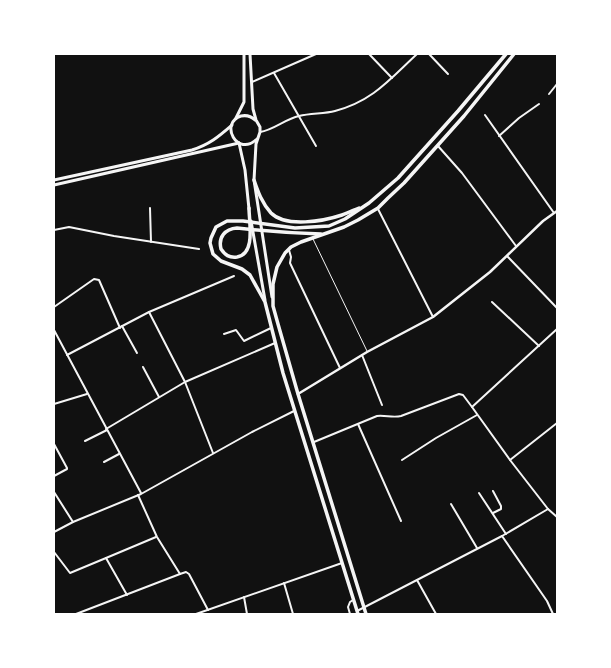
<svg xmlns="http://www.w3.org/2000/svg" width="611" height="668" viewBox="0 0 611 668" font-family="'Space Grotesk',sans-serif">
	<rect width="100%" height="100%" fill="#111"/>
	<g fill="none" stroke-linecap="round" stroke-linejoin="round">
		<polyline stroke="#f5f5f5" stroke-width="1" points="313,239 367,351"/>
		<g stroke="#f5f5f5" stroke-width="2">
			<polyline points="369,54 392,78"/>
			<polyline points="429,54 448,74"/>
			<polyline points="274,73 316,146"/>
			<polyline points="252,82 316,54"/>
			<polyline points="549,94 557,84"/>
			<polyline points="485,115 554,213"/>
			<path d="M260,132c14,-2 25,-13 39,-16 12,-3 25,-2 36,-5 38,-10 55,-32 82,-57"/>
			<polyline points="499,136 519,118 539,104"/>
			<polyline points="438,146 462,173 516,246"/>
			<polyline points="150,208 151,242"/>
			<polyline points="378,209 433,317"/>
			<polyline points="54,230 69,227 114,236 199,249"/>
			<polyline points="289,250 291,257 290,263 340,368"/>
			<polyline points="507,256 557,308"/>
			<polyline points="492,302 539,346"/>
			<polyline points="54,307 94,279 99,280 120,328"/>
			<polyline points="149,312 185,382 213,453"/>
			<polyline points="122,326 137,353"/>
			<polyline points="54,330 141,493"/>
			<polyline points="224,334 236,330 244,341 271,328"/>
			<polyline points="67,355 149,312 234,276"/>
			<polyline points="362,355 382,405"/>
			<polyline points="143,367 159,397"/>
			<polyline points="54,404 87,394"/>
			<polyline points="472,407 510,460 548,509 557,517"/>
			<polyline points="358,424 401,521"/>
			<polyline points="106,429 185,382 275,343"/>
			<polyline points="85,441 107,430"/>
			<path d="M314,442l63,-26c8,-1 16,2 24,0l58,-22 4,1 9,12 85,-78"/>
			<polyline points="54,444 67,468 67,469 54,476"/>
			<polyline points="402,460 436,438 477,415"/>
			<polyline points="510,460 557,423"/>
			<polyline points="104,462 119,454"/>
			<polyline points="493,491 501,506 501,509 493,513"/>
			<polyline points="54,492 73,522"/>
			<polyline points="479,493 506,534"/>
			<polyline points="138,495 157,537 180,574 186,572 189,574 208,610"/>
			<polyline points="451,504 477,548"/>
			<polyline points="54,532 73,522 141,494 252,432 294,411"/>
			<polyline points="502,536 547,601 553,614"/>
			<polyline points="54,552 70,573 106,558 127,595"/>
			<polyline points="106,558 156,537"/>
			<polyline points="417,580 436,614"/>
			<polyline points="284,583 293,614"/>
			<polyline points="244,597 247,614"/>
			<polyline points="357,611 502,536 548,509"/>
			<polyline points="76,614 180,574"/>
			<polyline points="196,614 342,563"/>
			<polyline points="350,614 348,607 350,602 353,600"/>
		</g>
		<polyline stroke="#f5f5f5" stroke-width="2.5" points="298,394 367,352 433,317 490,272 543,221 557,211"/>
		<g stroke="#f5f5f5" stroke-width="3">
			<polyline points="250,54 253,109 256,120 260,127 260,132 256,144 254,180 272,297"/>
			<polyline points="236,118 244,102 244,54"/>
			<path d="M255,120c-4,-4 -9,-5 -14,-4 -22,7 -4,42 16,23"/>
			<polyline points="239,143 245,170 249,209"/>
			<path d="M54,180l138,-30c18,-6 26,-13 40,-25"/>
			<polyline points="54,185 239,143"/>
			<polyline points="251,221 265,300"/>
		</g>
		<g stroke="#f5f5f5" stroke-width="3.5">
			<path d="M254,180c4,12 8,23 17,33 15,15 53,8 71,2 6,-2 12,-5 17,-7"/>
			<path d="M249,208c0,14 7,46 -12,49 -8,1 -12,-2 -16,-8 -3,-12 4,-20 16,-21 28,3 56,5 84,6"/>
			<polyline points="358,614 283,373 265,302 250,275 242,269 221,261 213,254 210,243 211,238 216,227 227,221 243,221 295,228 329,226 345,219 369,203 398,178 458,111 506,54"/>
			<polyline points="366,614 298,394 278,324 273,306 273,284 277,267 285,253 291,247 301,242 344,227 358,220 378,208 388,198 404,183 464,116 514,54"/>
		</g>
	</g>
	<rect width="611" height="668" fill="none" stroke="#ffffff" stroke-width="110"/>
</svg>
